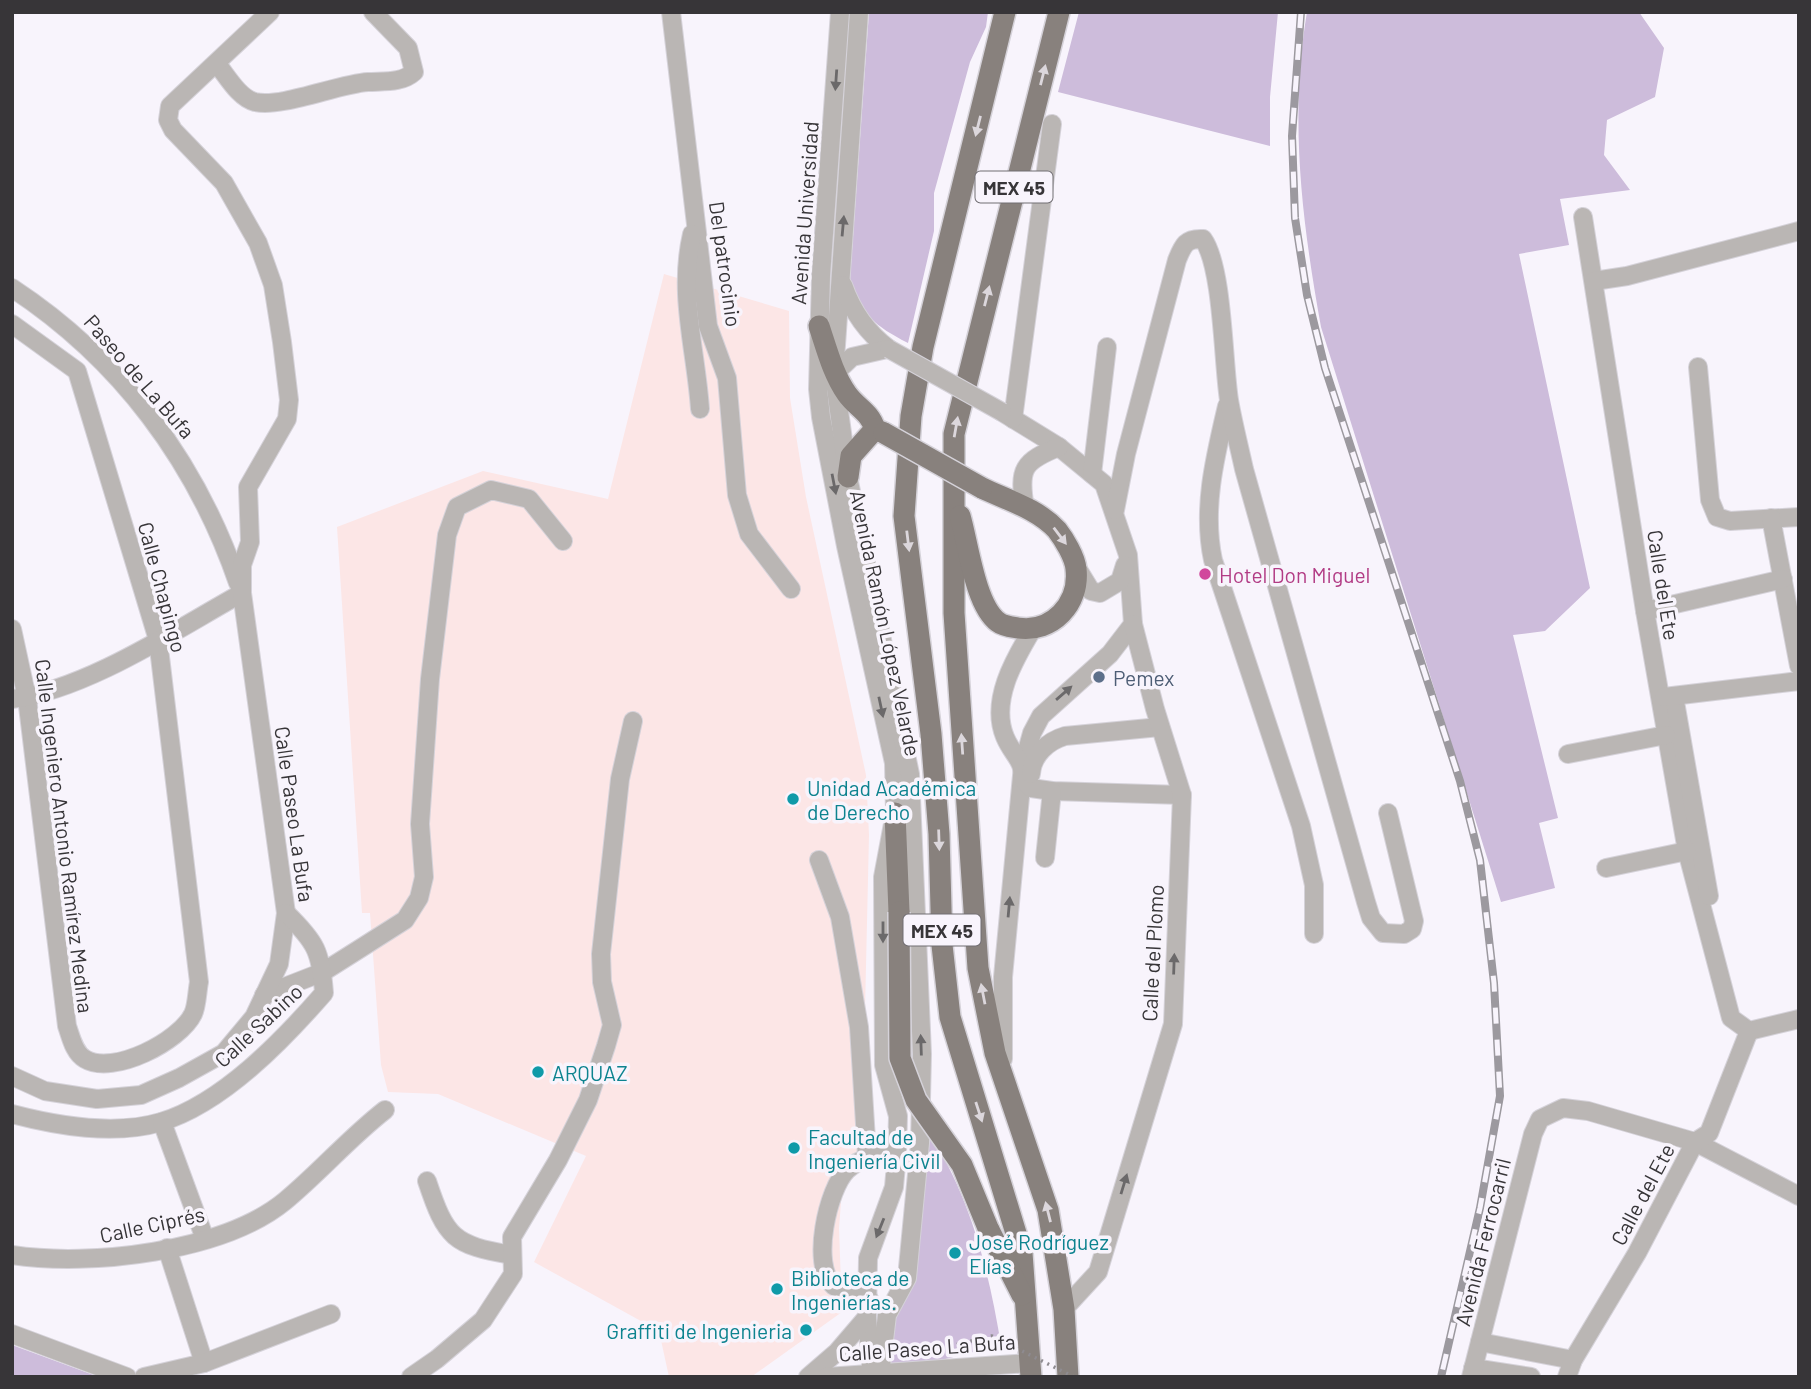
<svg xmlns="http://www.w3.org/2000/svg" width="1811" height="1389" viewBox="0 0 1811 1389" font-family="Barlow,sans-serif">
	<rect width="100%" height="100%" fill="#f8f4fc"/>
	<polygon fill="#fce6e6" points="664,274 789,311 790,398 806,497 866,775 869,835 865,1010 874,1147 844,1163 839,1228 842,1312 751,1377 669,1377 659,1331 534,1262 586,1156 438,1094 388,1092 381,1065 370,913 362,913 337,527 483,471 608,499"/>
	<g fill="#cdbcdb">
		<path d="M869,12h119l-2,15 -16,35 -36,131v38l-26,112c-33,-17 -47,-28 -58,-64z"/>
		<polygon points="1079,12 1278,12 1270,97 1270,146 1058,92"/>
		<path d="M1307,12h332l25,36 -9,49 -48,23 -3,35 26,35 -70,9 9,46 -50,9 71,334 -45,43 -32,4 45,183 -19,5 16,65 -54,14 -180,-575c-19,-105 -32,-209 -14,-315z"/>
		<path d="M921,1121c47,66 67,145 80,224l-119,30z"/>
		<polygon points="12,1345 99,1377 12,1377"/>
	</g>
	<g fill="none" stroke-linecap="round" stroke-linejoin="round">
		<defs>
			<g id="minor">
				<polyline points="671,12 708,326 727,378 737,495 749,534 791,589"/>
				<polyline points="840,12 821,275 818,389 821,417 846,546 894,763 895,813 883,877 884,1065 898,1116 897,1153 894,1187 868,1258 867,1317 872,1377"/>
				<polyline points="859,12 834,374 848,477 910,774 922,1054 920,1143 907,1278 887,1315 881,1366"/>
				<path d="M217,64c10,12 22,34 38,38 27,6 83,-18 113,-20 17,-1 34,1 46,-10l-6,-24 -35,-36"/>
				<polyline points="1583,217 1645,611 1687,851 1731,1018 1749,1031 1799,1019"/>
				<path d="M692,234c-14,60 4,116 8,175"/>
				<polyline points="1594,281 1627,276 1799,231"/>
				<path d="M843,285c9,26 23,47 46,64"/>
				<path d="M12,288c108,71 184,173 226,295"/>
				<path d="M12,324l65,47 81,269 41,342c-2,10 -2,24 -6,32 -13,27 -80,62 -108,45 -11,-6 -14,-22 -18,-33l-40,-328 -15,-69"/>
				<polyline points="1698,367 1710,500 1717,517 1730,521 1799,517"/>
				<polyline points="832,376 852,357 887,349"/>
				<path d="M1227,406c-12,51 -25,103 -14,154l88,266 13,59v49"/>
				<polyline points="1002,412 1059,447 1104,484 1128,555 1133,624 1110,654 1041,716 1032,733 1023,765 1003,977 1003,1059"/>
				<polyline points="1013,419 1052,124"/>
				<polyline points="1092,474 1107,347"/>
				<path d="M1025,508c-7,-39 -2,-47 34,-61"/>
				<path d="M1115,510l11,-56 51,-194c6,-15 9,-22 26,-21 20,28 20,123 26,161 4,23 10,46 15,69l122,433 5,16 12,15 21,1 8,-5 2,-8 -26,-108"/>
				<polyline points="1771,518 1799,666"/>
				<polyline points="1077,568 1091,591 1100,593 1120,581 1125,565"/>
				<polyline points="1645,611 1783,579"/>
				<path d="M1032,630c-18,30 -42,71 -27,107 8,19 18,21 19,44l7,7 21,3 130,4"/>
				<polyline points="1674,696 1709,896"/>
				<polyline points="1664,697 1799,681"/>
				<path d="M12,699c74,-9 165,-70 230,-106"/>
				<polyline points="1568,754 1666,735"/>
				<path d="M1031,774c1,-19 17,-33 34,-38l95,-9"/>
				<polyline points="1045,858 1052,791"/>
				<polyline points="819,860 840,917 859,1027 867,1156"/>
				<polyline points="1606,868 1687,851"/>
				<polyline points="264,995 323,972 361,948 405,920 419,898 424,877 420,824 430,679 447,535 457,507 491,490 529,499 563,541"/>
				<polyline points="12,1076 45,1091 97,1099 141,1095 179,1078 224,1053 254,1017 279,964 286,913 242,593 242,565 250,542 248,487 287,419 289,400 282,342 273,285 258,243 224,183 173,130 168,120 170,106 270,12"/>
				<path d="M12,1114c46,12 102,22 149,8 62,-19 122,-82 163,-129 -3,-41 -8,-51 -38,-80"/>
				<polyline points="162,1122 205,1239"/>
				<path d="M427,1181c19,57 26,64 85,74"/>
				<polyline points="167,1248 204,1363"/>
				<path d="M12,1255c78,12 211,-3 273,-54 35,-29 64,-63 100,-91"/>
				<path d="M869,1299c-10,-4 -26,-7 -35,-13 -24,-20 -6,-98 13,-116 15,-14 31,-15 50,-17"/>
				<polyline points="1064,1309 1098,1272 1173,1024 1182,795 1155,709 1133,624"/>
				<polyline points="12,1334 127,1377"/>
				<polyline points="1480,1342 1573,1360"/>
				<polyline points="1473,1368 1531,1377"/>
				<polyline points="144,1377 204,1363 331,1314"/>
				<polyline points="411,1377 437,1359 483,1320 513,1274 512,1237 558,1160 588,1100 606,1046 612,1025 602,982 601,954 620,779 633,721"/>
				<polyline points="808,1377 837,1352 867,1317"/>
				<polyline points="826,1377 1030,1363"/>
				<polyline points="1471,1377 1533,1134 1540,1119 1563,1108 1588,1111 1695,1142 1799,1196"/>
				<polyline points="1567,1377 1573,1360 1637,1253 1695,1142 1709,1133 1749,1031"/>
			</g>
			<g id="major">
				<polyline points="1005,12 923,347 911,416 904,516 931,734 939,834 942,945 950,1017 1022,1253 1031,1377"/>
				<polyline points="1059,12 954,434 954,613 978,968 995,1053 1048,1210 1064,1309 1068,1377"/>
				<path d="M819,326c8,24 14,48 28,68 10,14 23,18 28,35l9,4"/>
				<polyline points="848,477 851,456 875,429"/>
				<path d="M960,516c8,27 15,89 38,106 5,4 14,5 20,6 34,5 62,-24 58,-59 -1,-12 -12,-30 -19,-39 -19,-21 -50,-30 -75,-42"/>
				<polyline points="895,813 899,912"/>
				<polyline points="988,1228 1022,1295"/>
			</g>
		</defs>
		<use href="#minor" stroke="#d5d2d9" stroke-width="20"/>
		<use href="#major" stroke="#d5d2d9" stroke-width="24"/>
		<use href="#minor" stroke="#bab6b4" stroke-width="18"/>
		<use href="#major" stroke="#88817d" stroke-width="21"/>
		<defs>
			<polyline id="rail" points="1301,12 1292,136 1295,218 1307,295 1325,368 1460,781 1480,860 1494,983 1500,1096 1480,1208 1441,1377"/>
		</defs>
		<use href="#rail" stroke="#9c999f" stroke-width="8"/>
		<use href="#rail" stroke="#f8f4fc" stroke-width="5" stroke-dasharray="16" stroke-linecap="butt"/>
		<defs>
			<polyline id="minor-bridge" points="889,349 1002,412"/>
			<g id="major-bridge">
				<polyline points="884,433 982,488"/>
				<polyline points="899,912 900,1058 916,1100 962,1165 988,1228"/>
			</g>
		</defs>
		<use href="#minor-bridge" stroke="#d5d2d9" stroke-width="20" stroke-linecap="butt"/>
		<use href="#major-bridge" stroke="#d5d2d9" stroke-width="24" stroke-linecap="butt"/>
		<polyline stroke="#8e8b90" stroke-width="3.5" stroke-dasharray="2 5" stroke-linecap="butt" points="950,1346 992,1336 1074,1377"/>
		<use href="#minor-bridge" stroke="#bab6b4" stroke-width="18"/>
		<use href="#major-bridge" stroke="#88817d" stroke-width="21"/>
	</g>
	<defs><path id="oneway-solid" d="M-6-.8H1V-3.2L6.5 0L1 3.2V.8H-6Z" transform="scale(1.75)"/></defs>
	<g fill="#dcd7dc">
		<use href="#oneway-solid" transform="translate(1043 75) rotate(-76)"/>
		<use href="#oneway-solid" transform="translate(978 126) rotate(104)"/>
		<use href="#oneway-solid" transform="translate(987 296) rotate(-76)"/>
		<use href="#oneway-solid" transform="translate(956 427) rotate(-80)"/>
		<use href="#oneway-solid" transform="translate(1060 536) rotate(53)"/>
		<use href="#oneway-solid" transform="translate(908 541) rotate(83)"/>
		<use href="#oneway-solid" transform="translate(962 744) rotate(-94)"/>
		<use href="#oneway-solid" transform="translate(939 840) rotate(88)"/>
		<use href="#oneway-solid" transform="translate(983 994) rotate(-101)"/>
		<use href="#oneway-solid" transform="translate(979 1112) rotate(72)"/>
		<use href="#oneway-solid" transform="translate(1048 1212) rotate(-104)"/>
	</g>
	<g fill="#6b696a">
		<use href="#oneway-solid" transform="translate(836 80) rotate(94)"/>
		<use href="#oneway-solid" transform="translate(843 226) rotate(-85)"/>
		<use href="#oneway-solid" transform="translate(834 484) rotate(79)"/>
		<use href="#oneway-solid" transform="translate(1064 693) rotate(-41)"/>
		<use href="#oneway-solid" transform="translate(881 707) rotate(78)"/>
		<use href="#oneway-solid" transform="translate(1009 907) rotate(-85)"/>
		<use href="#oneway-solid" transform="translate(883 932) rotate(90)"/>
		<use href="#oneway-solid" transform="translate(1174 964) rotate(-88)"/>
		<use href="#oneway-solid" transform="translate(921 1045) rotate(-92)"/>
		<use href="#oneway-solid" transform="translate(1124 1184) rotate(-73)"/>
		<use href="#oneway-solid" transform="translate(880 1228) rotate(112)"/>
	</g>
	<circle fill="#d1479c" stroke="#f8f4fc" stroke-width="2.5" cx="1205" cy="574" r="7"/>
	<circle fill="#5c6f8a" stroke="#f8f4fc" stroke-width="2.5" cx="1099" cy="677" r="7"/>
	<g fill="#0f9aa8" stroke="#f8f4fc" stroke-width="2.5">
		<circle cx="793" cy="799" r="7"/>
		<circle cx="538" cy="1072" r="7"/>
		<circle cx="794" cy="1148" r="7"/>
		<circle cx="955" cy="1253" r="7"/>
		<circle cx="777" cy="1289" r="7"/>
		<circle cx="806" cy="1330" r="7"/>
	</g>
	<g text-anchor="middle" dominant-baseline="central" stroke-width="7" stroke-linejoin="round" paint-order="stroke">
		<g fill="#f8f4fc" stroke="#716e73" stroke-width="2">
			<rect x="975.5" y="171.5" width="77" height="31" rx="5"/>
			<rect x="903.5" y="914.5" width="77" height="31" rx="5"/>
		</g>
		<g font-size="19" font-weight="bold" fill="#373538">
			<text x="1014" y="187">MEX 45</text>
			<text x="942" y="930">MEX 45</text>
		</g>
		<g font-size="21" fill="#373538" stroke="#f8f4fc">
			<text transform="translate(804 213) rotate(-86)">Avenida Universidad</text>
			<text transform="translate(726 264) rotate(82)">Del patrocinio</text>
			<text transform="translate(140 376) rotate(49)">Paseo de La Bufa</text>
			<text transform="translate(1664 585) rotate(81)">Calle del Ete</text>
			<text transform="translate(163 587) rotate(75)">Calle Chapingo</text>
			<text transform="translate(886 623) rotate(78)">Avenida Ramón López Velarde</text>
			<text transform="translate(295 814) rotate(82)">Calle Paseo La Bufa</text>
			<text transform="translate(65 836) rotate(83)">Calle Ingeniero Antonio Ramírez Medina</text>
			<text transform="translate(1152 953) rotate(-87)">Calle del Plomo</text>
			<text transform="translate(258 1025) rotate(-43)">Calle Sabino</text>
			<text transform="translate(1642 1194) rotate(-62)">Calle del Ete</text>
			<text transform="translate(152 1224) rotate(-12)">Calle Ciprés</text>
			<text transform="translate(1482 1242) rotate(-76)">Avenida Ferrocarril</text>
			<text transform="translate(927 1347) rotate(-4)">Calle Paseo La Bufa</text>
		</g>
		<g font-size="21" fill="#b23c85" stroke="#f8f4fc" text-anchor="start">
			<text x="1219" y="574">Hotel Don Miguel</text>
		</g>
		<g font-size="21" fill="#4e5e75" stroke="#f8f4fc" text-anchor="start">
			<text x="1113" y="677">Pemex</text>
		</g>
		<g font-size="21" fill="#0d838f" stroke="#f8f4fc" text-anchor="start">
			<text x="807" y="787">Unidad Académica<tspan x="807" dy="24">de Derecho</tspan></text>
			<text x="552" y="1072">ARQUAZ</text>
			<text x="808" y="1136">Facultad de<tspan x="808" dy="24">Ingeniería Civil</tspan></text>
			<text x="969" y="1241">José Rodríguez<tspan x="969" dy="24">Elías</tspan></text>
			<text x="791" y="1277">Biblioteca de<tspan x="791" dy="24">Ingenierías.</tspan></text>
			<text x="792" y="1330" text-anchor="end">Graffiti de Ingenieria</text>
		</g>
	</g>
	<rect width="1811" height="1389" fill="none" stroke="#373538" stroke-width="28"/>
</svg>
